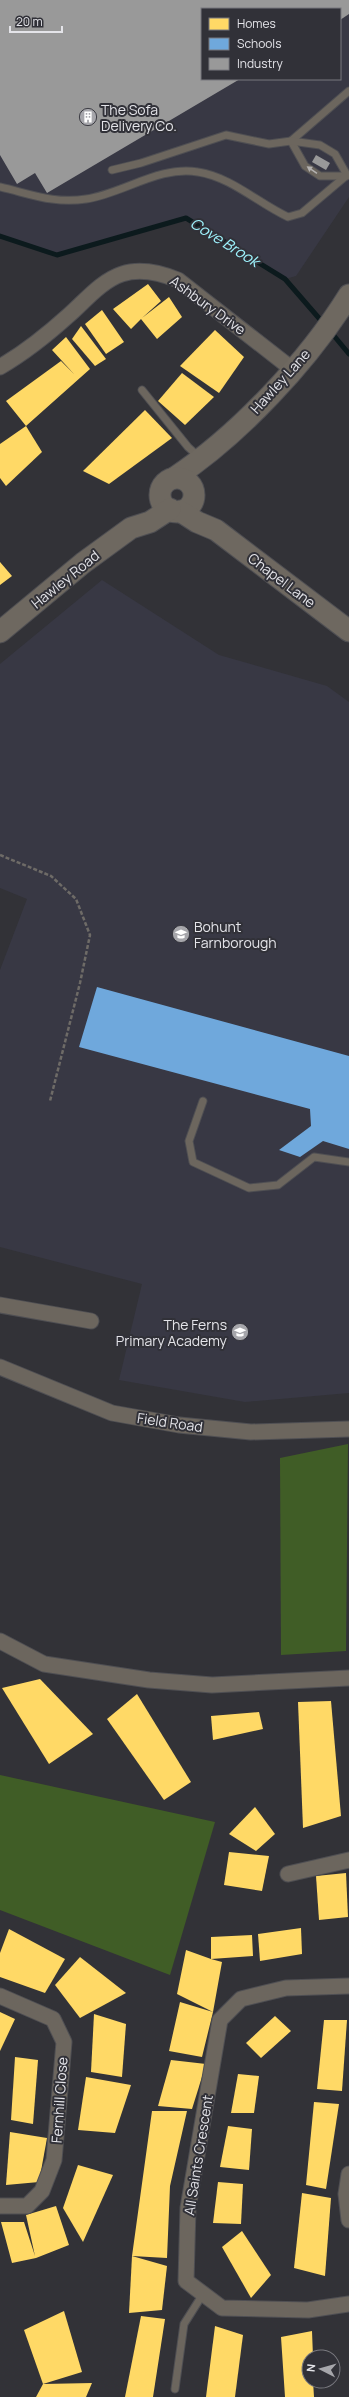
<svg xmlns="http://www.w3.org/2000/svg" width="349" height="2397" viewBox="0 0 349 2397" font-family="Manrope,sans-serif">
	<rect width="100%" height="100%" fill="#323237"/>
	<g fill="#383844" fill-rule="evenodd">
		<path d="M0,0h349v197l-53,79 -11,3 -99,-61 -129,37 -57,-19zM202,9h138v70h-138z"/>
		<polygon points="102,580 219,655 327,686 349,702 349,1393 245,1402 119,1380 142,1284 0,1247 0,970 27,899 0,888 0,664"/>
	</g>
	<g fill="#405d26">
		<polygon points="348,1444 346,1651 281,1655 280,1458"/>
		<polygon points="0,1775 215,1822 170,1975 0,1910"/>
	</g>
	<g fill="#ffd966">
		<polygon points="148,284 161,301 142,318 169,297 182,317 157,339 141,319 131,329 113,309"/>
		<polygon points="102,310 124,342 106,354 85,324"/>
		<polygon points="81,326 106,359 95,366 72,339"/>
		<polygon points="215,330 244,357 219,393 180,366"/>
		<polygon points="66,337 90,369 26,426 6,401 61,361 74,374 52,350"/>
		<polygon points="182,373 214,397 185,425 158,401"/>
		<polygon points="145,410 172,438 109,484 83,471"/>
		<polygon points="26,426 42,452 6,486 0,478 0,444"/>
		<polygon points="0,562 12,576 0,585"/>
		<polygon points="40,1679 93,1734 49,1764 2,1688"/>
		<polygon points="137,1694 191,1782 164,1800 107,1719"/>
		<polygon points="331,1701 341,1816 303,1828 298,1702"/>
		<polygon points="259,1712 263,1729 213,1740 211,1716"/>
		<polygon points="255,1807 275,1834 256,1851 229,1834"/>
		<polygon points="229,1852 269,1856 262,1891 224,1885"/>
		<polygon points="346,1873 348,1917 319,1920 316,1876"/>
		<polygon points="301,1928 302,1954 260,1961 258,1934"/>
		<polygon points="9,1929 65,1959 45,1993 0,1977 0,1953"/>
		<polygon points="252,1935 253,1956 211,1959 222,1962 213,2012 202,2057 169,2051 180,2002 213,2012 177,1994 186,1950 211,1959 211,1937"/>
		<polygon points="80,1957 126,1993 80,2018 55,1985"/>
		<polygon points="0,2012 15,2019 0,2051"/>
		<polygon points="94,2014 126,2024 122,2077 91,2072"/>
		<polygon points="275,2016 291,2031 261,2058 246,2043"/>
		<polygon points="324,2020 347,2020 342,2091 317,2089"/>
		<polygon points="15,2057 38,2060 33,2124 11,2120"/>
		<polygon points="171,2060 206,2064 192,2109 158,2106"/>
		<polygon points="238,2074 259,2076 254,2113 231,2113"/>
		<polygon points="86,2077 131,2085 115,2133 78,2130"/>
		<polygon points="314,2102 339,2104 326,2189 306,2185"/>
		<polygon points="152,2111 187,2111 170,2186 167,2258 132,2256"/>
		<polygon points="228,2126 252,2129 249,2170 220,2167"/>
		<polygon points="10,2132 47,2138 39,2182 6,2185"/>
		<polygon points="78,2165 113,2175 83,2242 63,2208"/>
		<polygon points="218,2182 243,2184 241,2224 213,2223"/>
		<polygon points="302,2193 331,2198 325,2276 294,2268"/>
		<polygon points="56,2206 69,2245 36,2258 12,2263 1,2222 24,2222 35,2256 26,2215"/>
		<polygon points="242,2231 271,2275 251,2298 222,2247"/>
		<polygon points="132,2256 167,2266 162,2310 129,2313"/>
		<polygon points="64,2311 82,2372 43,2384 24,2330"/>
		<polygon points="141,2316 165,2319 153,2397 125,2397"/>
		<polygon points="215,2326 243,2335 235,2397 206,2397"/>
		<polygon points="312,2331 313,2357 309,2357 309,2381 313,2381 314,2397 285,2397 281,2337"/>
		<polygon points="92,2383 86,2397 36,2397 43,2384"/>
	</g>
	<polygon fill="#6fa8dc" points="97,987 349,1056 349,1149 323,1141 300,1157 279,1150 311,1126 310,1109 79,1047"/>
	<g fill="#999">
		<polygon points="0,0 349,0 349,14 340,20 340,9 202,9 202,79 240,79 47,193 35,173 17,184 0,155"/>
		<polygon points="316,155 330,163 326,170 312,162"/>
	</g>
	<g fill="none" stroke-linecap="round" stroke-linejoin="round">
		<g stroke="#0c1a1d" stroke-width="5">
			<polyline points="0,236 57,255 186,218 285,279 324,324"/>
			<polyline points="330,331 349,354"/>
		</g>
		<defs>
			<g id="lane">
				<polyline points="291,141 349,91"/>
				<polyline points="291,141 305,166 320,176 347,176"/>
				<polyline points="112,170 141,163 226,135 269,144 291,141 320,145 335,154 347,175"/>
				<path d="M0,187c31,7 54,17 86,12 36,-5 74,-34 112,-27 33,5 60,31 90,45l14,-4 45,-38"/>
				<polyline points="142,390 188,447 199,457"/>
				<polyline points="203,1101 189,1141 193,1162 249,1188 278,1185 314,1157 349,1162"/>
				<polyline points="175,2389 184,2324 203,2294"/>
			</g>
			<g id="street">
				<path d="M0,367c24,-14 48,-33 69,-52 16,-14 32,-34 53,-41 18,-6 39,-1 56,6l114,89"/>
				<polyline points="0,1305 91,1321"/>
				<polyline points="0,1367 112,1413 179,1425 251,1432 349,1429"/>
				<polyline points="0,1641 44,1664 149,1680 212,1685 349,1678"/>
				<polyline points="288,1874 349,1860"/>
				<polyline points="349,1986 286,1988 241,1999 220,2020 188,2208 186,2281 222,2308 308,2310 349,2304"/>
				<polyline points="0,1996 53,2019 64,2042 54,2160 42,2191 27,2206 0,2206"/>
				<polyline points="349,2174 346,2194 349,2220"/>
			</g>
			<g id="secondary">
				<path d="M174,478c65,-43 134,-117 175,-183"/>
				<circle cx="177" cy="495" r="17"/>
				<polyline points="180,511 197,522 216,530 349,631"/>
				<polyline points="0,632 83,563 131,528 150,522 170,509"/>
			</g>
		</defs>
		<use href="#lane" stroke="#4f4f53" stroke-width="9"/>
		<use href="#street" stroke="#4f4f53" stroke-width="17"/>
		<use href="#secondary" stroke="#4f4f53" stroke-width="23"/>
		<polyline stroke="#6e6b67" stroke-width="2.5" stroke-dasharray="4 2" stroke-linecap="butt" points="0,855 51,876 76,899 90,935 80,983 50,1101"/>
		<use href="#lane" stroke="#6c665e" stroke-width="7"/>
		<use href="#street" stroke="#6c665e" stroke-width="15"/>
		<use href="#secondary" stroke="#6e6860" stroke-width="21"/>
	</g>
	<defs><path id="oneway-solid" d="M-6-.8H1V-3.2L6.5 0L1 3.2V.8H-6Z"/></defs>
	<use fill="#b4b2b1" href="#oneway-solid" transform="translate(312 170) rotate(-146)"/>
	<defs>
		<symbol id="building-disc" viewBox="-11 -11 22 22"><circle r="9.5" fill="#a6a6ab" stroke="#313138"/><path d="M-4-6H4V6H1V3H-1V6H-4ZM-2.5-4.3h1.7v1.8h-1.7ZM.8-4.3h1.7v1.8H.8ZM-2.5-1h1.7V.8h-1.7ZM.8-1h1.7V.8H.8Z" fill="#fff"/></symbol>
		<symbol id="school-disc" viewBox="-11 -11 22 22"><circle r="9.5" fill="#a6a6ab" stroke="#313138"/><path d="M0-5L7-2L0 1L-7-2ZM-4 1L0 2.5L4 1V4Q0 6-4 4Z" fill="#fff"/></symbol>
	</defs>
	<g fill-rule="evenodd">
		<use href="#building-disc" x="78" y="107" width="20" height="20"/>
		<use href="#school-disc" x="171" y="924" width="20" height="20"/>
		<use href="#school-disc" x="230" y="1322" width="20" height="20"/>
	</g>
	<g text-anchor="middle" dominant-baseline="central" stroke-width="4" stroke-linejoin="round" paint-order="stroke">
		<g font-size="14" fill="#e4e4e9" stroke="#313138" text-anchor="start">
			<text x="101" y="109">The Sofa<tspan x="101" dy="16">Delivery Co.</tspan></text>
			<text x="194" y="926">Bohunt<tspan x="194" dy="16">Farnborough</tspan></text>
			<text x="227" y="1324" text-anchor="end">The Ferns<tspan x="227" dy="16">Primary Academy</tspan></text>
		</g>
		<g font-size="14" fill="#e4e4e9" stroke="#313138">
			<text transform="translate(208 305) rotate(36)">Ashbury Drive</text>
			<text transform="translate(280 381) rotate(-48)">Hawley Lane</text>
			<text transform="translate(65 579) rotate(-39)">Hawley Road</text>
			<text transform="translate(282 580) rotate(37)">Chapel Lane</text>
			<text transform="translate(170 1422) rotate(8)">Field Road</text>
			<text transform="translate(59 2100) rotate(-86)">Fernhill Close</text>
			<text transform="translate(198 2155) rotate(-81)">All Saints Crescent</text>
		</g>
		<g font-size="15" font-style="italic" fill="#9ef3fd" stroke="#313138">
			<text transform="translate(225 242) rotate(32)">Cove Brook</text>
		</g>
	</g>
	<rect x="201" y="8" width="140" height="72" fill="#313138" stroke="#79797f"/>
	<rect x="209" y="18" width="20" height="12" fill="#ffd966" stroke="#79797f"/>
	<text x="237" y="28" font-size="12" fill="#e4e4e9">Homes</text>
	<rect x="209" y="38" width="20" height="12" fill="#6fa8dc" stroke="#79797f"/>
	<text x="237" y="48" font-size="12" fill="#e4e4e9">Schools</text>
	<rect x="209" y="58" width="20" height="12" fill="#999999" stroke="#79797f"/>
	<text x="237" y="68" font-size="12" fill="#e4e4e9">Industry</text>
	<g transform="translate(321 2369) rotate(276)"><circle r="19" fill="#313138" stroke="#79797f"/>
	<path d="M0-3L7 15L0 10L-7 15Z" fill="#a6a6ab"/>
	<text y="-6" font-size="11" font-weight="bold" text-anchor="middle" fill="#e4e4e9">N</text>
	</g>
	<path d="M10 26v6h52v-6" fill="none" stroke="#e4e4e9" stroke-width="2"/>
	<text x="16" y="26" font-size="12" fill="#e4e4e9" stroke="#313138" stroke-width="3" paint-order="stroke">20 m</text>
</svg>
